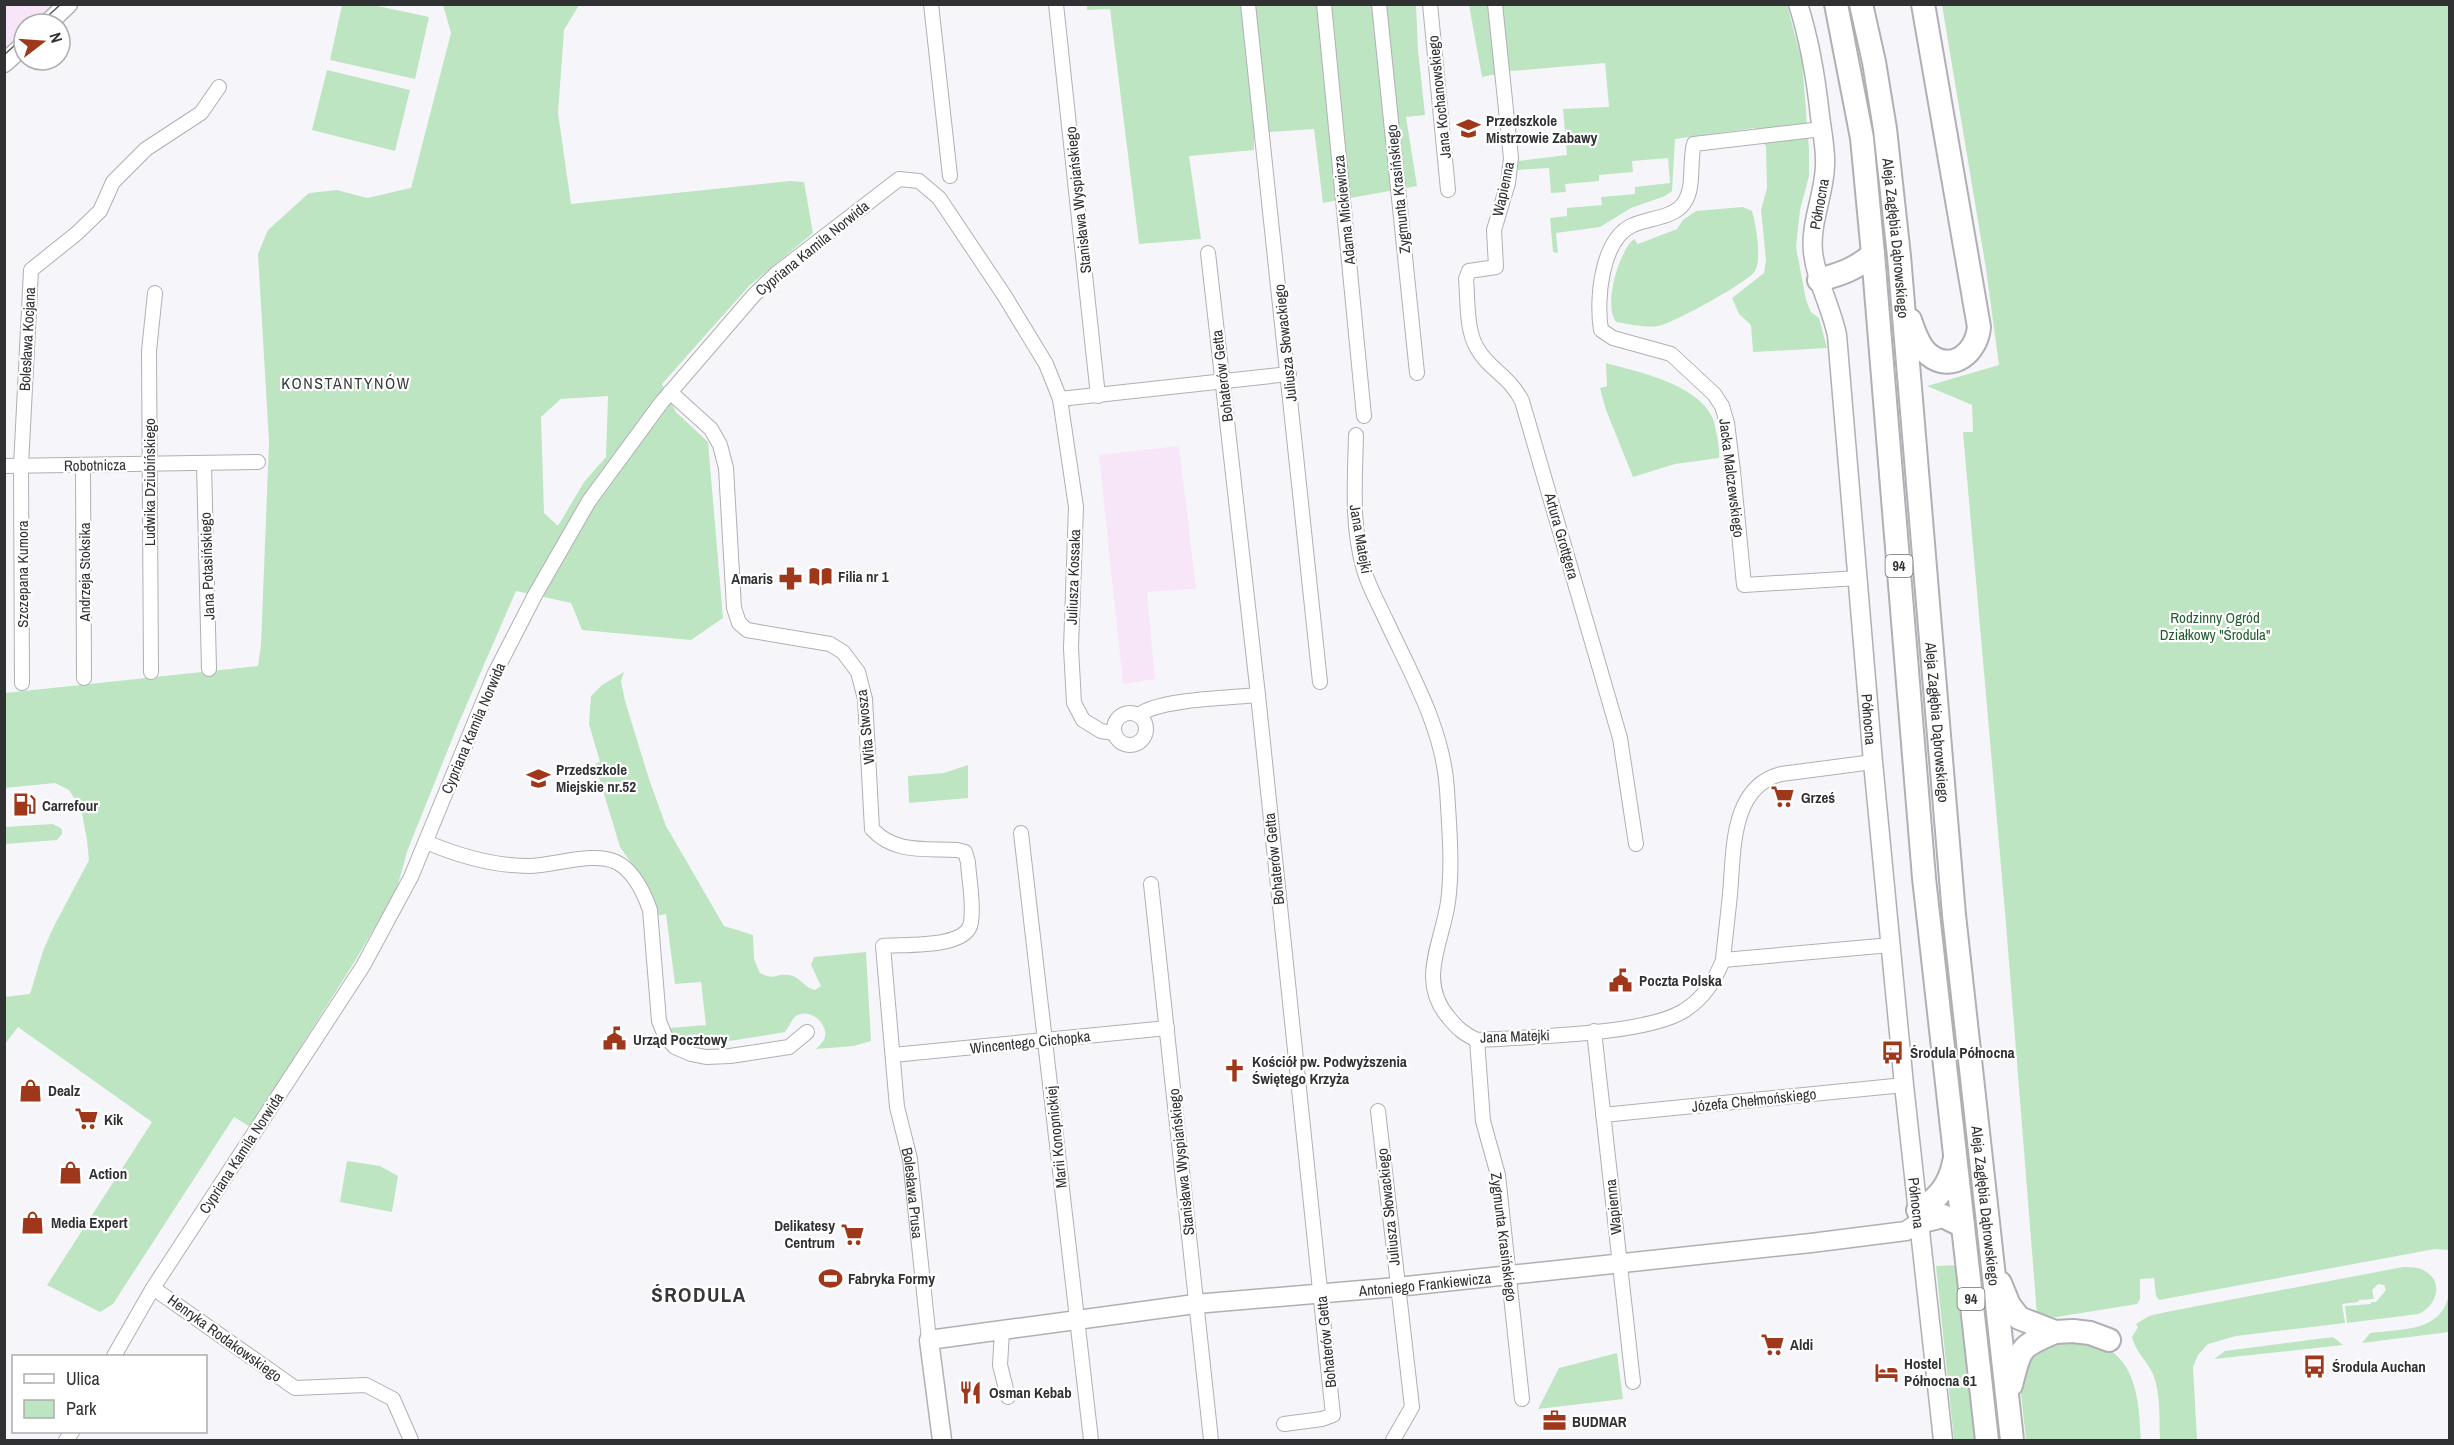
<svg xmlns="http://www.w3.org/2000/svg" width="2454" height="1445" viewBox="0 0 2454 1445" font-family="'Archivo Narrow',sans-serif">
	<rect width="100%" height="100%" fill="#f6f6fa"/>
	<g fill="#f7e6f8">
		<polygon points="5,4 52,4 52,5 31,24 24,24 24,30 5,48"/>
		<polygon points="1179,446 1196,589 1147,592 1155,679 1123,684 1099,455"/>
	</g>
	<g fill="#bee5c2" fill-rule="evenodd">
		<polygon points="342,5 373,5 429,17 415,79 330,60"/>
		<path d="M443,5h136l-15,25 -6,83 13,91 219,-23 14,1 9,51 -64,53 -87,98 14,28 32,30 15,176 -32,22 -109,-10 -11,-27 -55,-12 -59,136 -49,122 -12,42 -41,70 -105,166 -16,-10 -121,187 -13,8 -53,-27 105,-163 -134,-95 -13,17v-47l25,-3 13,-43 10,-23 36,-68 -2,-20 -6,-32 -12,-18 -14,-7 -50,5v-95l253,-27 3,-21 8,-203 -11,-188 10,-24 41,-37 28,-3 30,8 44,-10 40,-155zM608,396l-2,61 -22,25 -26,44 -14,-13 -3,-96 20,-18z"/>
		<polygon points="1087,5 1416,5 1418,50 1425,115 1406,117 1417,186 1323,203 1314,129 1254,133 1254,150 1189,156 1201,239 1139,244 1110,9 1087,10"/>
		<polygon points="1469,5 1787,5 1802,61 1809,149 1809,176 1800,210 1796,247 1806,300 1811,312 1819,318 1827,348 1753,352 1751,325 1739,314 1732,298 1764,273 1766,260 1761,210 1767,188 1766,147 1755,128 1675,139 1672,191 1665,196 1631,208 1600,227 1556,233 1558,253 1553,252 1550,218 1567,216 1567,208 1602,205 1601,197 1635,194 1635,187 1670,183 1668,158 1632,161 1633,172 1599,175 1599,181 1565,184 1566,192 1551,193 1549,168 1518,170 1518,161 1567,155 1563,109 1609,107 1605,63 1511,71 1482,77"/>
		<polygon points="1942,5 2449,5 2449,1250 2435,1249 2159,1300 2156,1296 2154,1278 2140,1279 2140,1299 2137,1304 2044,1319 2037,1315 2006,924 1963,432 1973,432 1972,405 1927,386 1999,365 1986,269"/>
		<polygon points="327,70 410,90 395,151 312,130"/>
		<path d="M1743,207l9,4c4,13 10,49 3,60 -6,11 -85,54 -97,55 -14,2 -29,-2 -42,-4 -13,-17 3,-71 18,-83l4,5 39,-15 6,-9 13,-9z"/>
		<path d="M1606,363c32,9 91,21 106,54 3,5 3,12 5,18 1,8 3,15 2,23l-44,6 -42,13 -27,-67 -6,-22 7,-2z"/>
		<path d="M624,672l-3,9 4,20 24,78 17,47 58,100 29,9 1,24 6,14c15,8 15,0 29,2 11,1 15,13 26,15l6,-4 -10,-21 3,-8 52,-5 5,89 -17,5 -38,3c3,-3 8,-8 9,-12 3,-14 -16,-30 -29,-21 -4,3 -8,12 -11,16 -20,3 -88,17 -104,10 -5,-3 -10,-8 -12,-14l37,-3 -5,-43 -26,2 -9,-70 -10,2 -15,-39 -21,-30 -25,-83 5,-2 -11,-38 2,-28 11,-11z"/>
		<polygon points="968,765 968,798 909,803 908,776 944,773"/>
		<polygon points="53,824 62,829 62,834 57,840 5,844 5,827"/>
		<polygon points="347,1161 380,1166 398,1176 392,1212 340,1202"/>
		<polygon points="1959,1265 1978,1440 1954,1440 1936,1266"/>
		<path d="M2403,1267c7,0 14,0 20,3 22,10 14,37 -5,44l-71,9 -2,-17 26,-2v-2h5l10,-12 -2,-5 -6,-1 -6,6 2,9 -15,1 -1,2 -16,2 3,19 -109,13 -28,8 -10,11 -5,12 4,73h-37c-1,-21 1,-46 -7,-66 -6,-13 -18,-23 -21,-37l6,-10 -2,-3 13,-8 17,-4z"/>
		<path d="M2449,1293v39l-87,11 8,-10c32,-4 73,-1 79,-40z"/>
		<polygon points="2333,1337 2343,1345 2214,1359 2225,1351"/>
		<path d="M2060,1340c11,1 26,0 37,4 41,14 42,61 44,96h-115l-6,-56 13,-35z"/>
		<polygon points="1617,1353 1623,1399 1538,1409 1559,1368"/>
	</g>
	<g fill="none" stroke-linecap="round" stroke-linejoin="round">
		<defs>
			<g id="minor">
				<polyline points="931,4 950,176"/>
				<polyline points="1056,4 1098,396"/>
				<polyline points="1248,4 1320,682"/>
				<polyline points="1324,4 1364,416"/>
				<polyline points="1379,4 1417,373"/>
				<polyline points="1430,4 1448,190"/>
				<path d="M1495,4l16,154 -3,25 -14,47 2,37 -27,4 -3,8c2,21 0,51 11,69 11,21 32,27 45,53l98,337 16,106"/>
				<path d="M1822,129l-128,15c-5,19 1,43 -10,59 -10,15 -36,15 -51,22 -32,14 -37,75 -32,105l12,8 58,16 43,40 8,12 5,17 6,48 11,114 114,-7"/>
				<polyline points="1208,253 1258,695 1333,1415 1322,1419 1284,1424"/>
				<path id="s1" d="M670,392l41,37 9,16 6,23 8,140 5,15 8,7 83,14 13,8 15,20 7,27 7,130c23,25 53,19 85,21l8,2 3,10c1,19 6,41 3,60 -3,27 -67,22 -88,24l14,161 13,52 19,181"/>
				<polyline points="1060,399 1289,374"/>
				<path d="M1356,435c-1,45 -5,91 8,135 5,17 14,33 22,50 25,54 57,108 61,169 2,37 6,76 1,113 -6,42 -31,79 1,116 9,11 15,16 28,22 48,-3 171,-5 208,-30 19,-12 30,-29 38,-50 2,-22 5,-44 7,-66 4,-42 0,-107 51,-120l92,-12"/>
				<polyline points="204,464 209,669"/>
				<polyline points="4,466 258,462"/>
				<polyline points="83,466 84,678"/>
				<polyline points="151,672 149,351 155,293"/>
				<polyline points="22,683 21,466 31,270 76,234 100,211 113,182 146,149 201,113 219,87"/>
				<circle cx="1130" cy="729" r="16"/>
				<path d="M1139,715c20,-16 91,-17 119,-20"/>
				<polyline points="1021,833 1091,1440"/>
				<path d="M426,842c33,14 67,24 103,24 25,0 64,-15 87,-4 17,8 28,31 34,48l9,111 6,15 10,11 16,7 15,3 24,-1 59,-9 18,-15"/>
				<polyline points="1151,884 1211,1440"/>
				<polyline points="1723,960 1891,945"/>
				<polyline points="1594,1031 1633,1382"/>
				<polyline points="1477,1040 1483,1121 1498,1175 1522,1399"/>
				<polyline points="893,1055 1167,1028"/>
				<polyline points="1378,1111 1412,1407 1393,1440"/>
				<polyline points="1603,1115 1904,1085"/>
				<polyline points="153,1288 295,1388 366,1385 393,1399 411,1440"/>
				<polyline points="1002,1331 1000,1365 1008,1397"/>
				<polyline points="114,1356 153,1288 363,966 411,877 495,673 535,595 589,501 661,403 754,295 777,273 899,179 919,181 939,198 1004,295 1046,364 1060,399 1076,507 1071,648 1074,703 1083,720 1101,731 1114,733"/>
				<polyline points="66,1440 72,1432"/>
			</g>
			<g id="tertiary">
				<path id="s2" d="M1798,4c12,37 18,75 22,112 2,16 6,34 5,50 -1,30 -15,56 -12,86 3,29 18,54 24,83l36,427 31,323 39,355"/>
				<polyline points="47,24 68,4"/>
				<polyline points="4,63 24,45"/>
				<path id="s3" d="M942,1440l-13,-100 266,-36 202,-17 414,-44 95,-12 13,-9"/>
			</g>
			<g id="primary">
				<polyline points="1836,4 1862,138 1873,254 1924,878 1987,1440"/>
				<path id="s4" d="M1861,4l13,58 11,67 14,127 55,659 58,525"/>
				<path d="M1819,280c22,-6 37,-11 54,-26"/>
				<path d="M1910,320c4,11 8,26 18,34 24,20 49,-2 51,-27l-56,-323"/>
				<path d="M1918,1210c20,-10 32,-26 36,-48"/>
				<polyline points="1919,1222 1943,1216 1963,1226"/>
				<polyline points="2000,1283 2009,1305 2019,1318 2055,1332 2073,1331 2090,1333 2109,1340"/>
				<path d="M2011,1385c10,-38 8,-38 44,-53"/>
			</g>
		</defs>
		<use href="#minor" stroke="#b0b0b4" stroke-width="16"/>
		<use href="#tertiary" stroke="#b0b0b4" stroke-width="21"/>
		<use href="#primary" stroke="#b0b0b4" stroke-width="26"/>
		<use href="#minor" stroke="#fff" stroke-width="14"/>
		<use href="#tertiary" stroke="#fff" stroke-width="18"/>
		<use href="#primary" stroke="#fff" stroke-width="22"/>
		<g stroke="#565758" stroke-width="1.5">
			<polyline points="39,24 61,4"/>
			<polyline points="4,55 24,37"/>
		</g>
	</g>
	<defs>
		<symbol id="school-bare" viewBox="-9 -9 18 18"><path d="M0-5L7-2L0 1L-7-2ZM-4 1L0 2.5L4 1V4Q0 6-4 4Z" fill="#9f371a" stroke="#fff" stroke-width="2.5" paint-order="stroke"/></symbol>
		<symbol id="library-bare" viewBox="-9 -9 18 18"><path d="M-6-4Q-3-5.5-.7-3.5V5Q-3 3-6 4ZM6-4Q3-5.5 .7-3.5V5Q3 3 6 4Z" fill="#9f371a" stroke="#fff" stroke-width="2.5" paint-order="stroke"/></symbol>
		<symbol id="pharmacy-bare" viewBox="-9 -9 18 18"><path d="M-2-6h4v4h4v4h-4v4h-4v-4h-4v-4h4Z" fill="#9f371a" stroke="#fff" stroke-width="2.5" paint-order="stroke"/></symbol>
		<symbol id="supermarket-bare" viewBox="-9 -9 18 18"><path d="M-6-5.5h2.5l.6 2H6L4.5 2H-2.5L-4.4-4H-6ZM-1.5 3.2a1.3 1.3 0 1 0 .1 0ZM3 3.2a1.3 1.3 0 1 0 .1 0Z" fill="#9f371a" stroke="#fff" stroke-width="2.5" paint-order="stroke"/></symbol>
		<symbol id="fuel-bare" viewBox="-9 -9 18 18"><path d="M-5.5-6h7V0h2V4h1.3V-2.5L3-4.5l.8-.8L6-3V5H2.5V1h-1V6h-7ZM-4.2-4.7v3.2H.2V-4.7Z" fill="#9f371a" stroke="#fff" stroke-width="2.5" paint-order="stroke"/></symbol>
		<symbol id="civic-bare" viewBox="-9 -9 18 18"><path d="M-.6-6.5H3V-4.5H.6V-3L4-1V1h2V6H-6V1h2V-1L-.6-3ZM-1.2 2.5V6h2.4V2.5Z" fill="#9f371a" stroke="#fff" stroke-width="2.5" paint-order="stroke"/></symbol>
		<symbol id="bus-bare" viewBox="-9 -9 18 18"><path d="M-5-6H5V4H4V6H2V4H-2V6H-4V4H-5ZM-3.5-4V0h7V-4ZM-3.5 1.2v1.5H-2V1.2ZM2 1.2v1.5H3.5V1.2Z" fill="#9f371a" stroke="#fff" stroke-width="2.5" paint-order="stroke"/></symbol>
		<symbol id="church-bare" viewBox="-9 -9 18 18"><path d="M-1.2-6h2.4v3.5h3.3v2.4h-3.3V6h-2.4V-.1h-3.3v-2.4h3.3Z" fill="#9f371a" stroke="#fff" stroke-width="2.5" paint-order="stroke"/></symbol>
		<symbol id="shop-bare" viewBox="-9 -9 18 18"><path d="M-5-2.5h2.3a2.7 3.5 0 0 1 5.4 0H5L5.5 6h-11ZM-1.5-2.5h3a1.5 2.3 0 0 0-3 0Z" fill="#9f371a" stroke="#fff" stroke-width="2.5" paint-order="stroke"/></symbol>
		<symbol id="stadium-bare" viewBox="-9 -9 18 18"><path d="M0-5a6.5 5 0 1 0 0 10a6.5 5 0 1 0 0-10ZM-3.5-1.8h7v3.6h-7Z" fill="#9f371a" stroke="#fff" stroke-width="2.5" paint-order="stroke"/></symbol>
		<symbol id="hotel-bare" viewBox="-9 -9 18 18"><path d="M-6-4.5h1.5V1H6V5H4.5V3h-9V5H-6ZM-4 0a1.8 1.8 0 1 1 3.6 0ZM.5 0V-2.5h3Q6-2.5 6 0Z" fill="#9f371a" stroke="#fff" stroke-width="2.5" paint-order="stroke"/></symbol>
		<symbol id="restaurant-bare" viewBox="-9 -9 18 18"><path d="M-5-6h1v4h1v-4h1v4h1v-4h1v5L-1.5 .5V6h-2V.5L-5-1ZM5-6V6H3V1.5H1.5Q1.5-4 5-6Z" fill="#9f371a" stroke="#fff" stroke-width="2.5" paint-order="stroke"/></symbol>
		<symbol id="office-bare" viewBox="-9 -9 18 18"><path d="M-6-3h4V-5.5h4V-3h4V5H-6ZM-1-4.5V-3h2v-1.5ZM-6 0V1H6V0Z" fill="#9f371a" stroke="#fff" stroke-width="2.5" paint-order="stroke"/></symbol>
	</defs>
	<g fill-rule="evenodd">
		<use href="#school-bare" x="1452" y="112" width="33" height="33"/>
		<use href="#library-bare" x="804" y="560" width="33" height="33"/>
		<use href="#pharmacy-bare" x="774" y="562" width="33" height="33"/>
		<use href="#school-bare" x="522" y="762" width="33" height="33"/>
		<use href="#supermarket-bare" x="1766" y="780" width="33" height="33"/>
		<use href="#fuel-bare" x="8" y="788" width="33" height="33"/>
		<use href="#civic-bare" x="1604" y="964" width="33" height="33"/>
		<use href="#civic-bare" x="598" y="1022" width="33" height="33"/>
		<use href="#bus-bare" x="1876" y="1036" width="33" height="33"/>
		<use href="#church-bare" x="1218" y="1054" width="33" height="33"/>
		<use href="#shop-bare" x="14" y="1074" width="33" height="33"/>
		<use href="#supermarket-bare" x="70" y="1102" width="33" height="33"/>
		<use href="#shop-bare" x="54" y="1156" width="33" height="33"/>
		<use href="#shop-bare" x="16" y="1206" width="33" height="33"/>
		<use href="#supermarket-bare" x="836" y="1218" width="33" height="33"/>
		<use href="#stadium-bare" x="814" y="1262" width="33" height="33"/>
		<use href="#supermarket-bare" x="1756" y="1328" width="33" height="33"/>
		<use href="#bus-bare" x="2298" y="1350" width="33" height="33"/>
		<use href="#hotel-bare" x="1870" y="1356" width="33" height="33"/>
		<use href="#restaurant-bare" x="954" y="1376" width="33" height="33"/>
		<use href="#office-bare" x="1538" y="1404" width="33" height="33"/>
	</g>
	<g text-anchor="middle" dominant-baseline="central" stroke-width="4.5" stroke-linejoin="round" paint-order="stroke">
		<g fill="#fff" stroke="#6e6f70" stroke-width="1.5">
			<rect x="1885.5" y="555" width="27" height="22" rx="4.5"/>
			<rect x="1957.5" y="1288" width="27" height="22" rx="4.5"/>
		</g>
		<g font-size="14" font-weight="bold" fill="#303132">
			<text x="1899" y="566">94</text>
			<text x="1971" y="1299">94</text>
		</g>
		<g font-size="15" fill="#303132" stroke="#fff">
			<text transform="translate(1439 97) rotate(-96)">Jana Kochanowskiego</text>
			<text transform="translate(1398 189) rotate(-96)">Zygmunta Krasińskiego</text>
			<text transform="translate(1503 189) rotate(-78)">Wapienna</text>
			<text transform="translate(1078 200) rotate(-96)">Stanisława Wyspiańskiego</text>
			<text transform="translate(1819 204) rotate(-80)">Północna</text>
			<text transform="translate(1344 210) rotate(-96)">Adama Mickiewicza</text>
			<text stroke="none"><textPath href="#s4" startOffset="237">Aleja Zagłębia Dąbrowskiego</textPath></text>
			<text transform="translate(812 248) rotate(-39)">Cypriana Kamila Norwida</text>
			<text transform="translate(27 339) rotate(-87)">Bolesława Kocjana</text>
			<text transform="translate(1285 343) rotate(-96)">Juliusza Słowackiego</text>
			<text transform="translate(1222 376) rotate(-97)">Bohaterów Getta</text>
			<text transform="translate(95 465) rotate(-1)">Robotnicza</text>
			<text transform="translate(1732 478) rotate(83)">Jacka Malczewskiego</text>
			<text transform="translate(149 482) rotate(-90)">Ludwika Dziubińskiego</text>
			<text transform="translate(1562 536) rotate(74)">Artura Grottgera</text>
			<text transform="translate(1361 539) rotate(80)">Jana Matejki</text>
			<text transform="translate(207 566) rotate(-92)">Jana Potasińskiego</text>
			<text transform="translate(84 572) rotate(-90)">Andrzeja Stoksika</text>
			<text transform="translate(22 574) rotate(-90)">Szczepana Kumora</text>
			<text transform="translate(1073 577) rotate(-88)">Juliusza Kossaka</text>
			<text stroke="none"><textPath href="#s2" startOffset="724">Północna</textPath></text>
			<text stroke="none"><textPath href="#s4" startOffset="723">Aleja Zagłębia Dąbrowskiego</textPath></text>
			<text transform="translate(865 727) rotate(-96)">Wita Stwosza</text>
			<text transform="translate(473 728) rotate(-67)">Cypriana Kamila Norwida</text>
			<text transform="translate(1274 859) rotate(-96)">Bohaterów Getta</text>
			<text transform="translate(1515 1036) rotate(-2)">Jana Matejki</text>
			<text transform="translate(1030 1042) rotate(-6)">Wincentego Cichopka</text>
			<text transform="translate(1754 1100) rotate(-6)">Józefa Chełmońskiego</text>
			<text transform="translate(1056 1137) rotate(-96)">Marii Konopnickiej</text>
			<text transform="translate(241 1153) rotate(-57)">Cypriana Kamila Norwida</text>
			<text transform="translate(1181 1162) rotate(-96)">Stanisława Wyspiańskiego</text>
			<text stroke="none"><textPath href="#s1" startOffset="1062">Bolesława Prusa</textPath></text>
			<text stroke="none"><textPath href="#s2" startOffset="1210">Północna</textPath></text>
			<text stroke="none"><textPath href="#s4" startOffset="1209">Aleja Zagłębia Dąbrowskiego</textPath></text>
			<text transform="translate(1388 1207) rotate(-96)">Juliusza Słowackiego</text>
			<text transform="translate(1613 1207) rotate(-96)">Wapienna</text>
			<text transform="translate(1504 1237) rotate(83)">Zygmunta Krasińskiego</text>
			<text stroke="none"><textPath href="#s3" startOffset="600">Antoniego Frankiewicza</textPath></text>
			<text transform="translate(225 1338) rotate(36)">Henryka Rodakowskiego</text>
			<text transform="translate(1326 1342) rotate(-96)">Bohaterów Getta</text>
		</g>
		<g font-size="15" font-weight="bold" fill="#303132" stroke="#fff" text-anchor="start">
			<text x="1486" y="120">Przedszkole<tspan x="1486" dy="17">Mistrzowie Zabawy</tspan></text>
			<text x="838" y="576">Filia nr 1</text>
			<text x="773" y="578" text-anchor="end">Amaris</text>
			<text x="556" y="769">Przedszkole<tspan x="556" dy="17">Miejskie nr.52</tspan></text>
			<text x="1801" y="797">Grześ</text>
			<text x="42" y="805">Carrefour</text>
			<text x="1639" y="980">Poczta Polska</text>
			<text x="633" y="1039">Urząd Pocztowy</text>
			<text x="1910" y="1052">Środula Północna</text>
			<text x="1252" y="1061">Kościół pw. Podwyższenia<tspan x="1252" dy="17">Świętego Krzyża</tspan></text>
			<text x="48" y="1090">Dealz</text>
			<text x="104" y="1119">Kik</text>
			<text x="89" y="1173">Action</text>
			<text x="51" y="1222">Media Expert</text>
			<text x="835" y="1225" text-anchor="end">Delikatesy<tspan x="835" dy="17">Centrum</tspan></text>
			<text x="848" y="1278">Fabryka Formy</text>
			<text x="1790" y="1344">Aldi</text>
			<text x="1904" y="1363">Hostel<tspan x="1904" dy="17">Północna 61</tspan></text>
			<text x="2332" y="1366">Środula Auchan</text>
			<text x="989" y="1392">Osman Kebab</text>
			<text x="1572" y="1421">BUDMAR</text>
		</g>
		<g font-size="15" fill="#215d2e" stroke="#fff">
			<text x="2215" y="617">Rodzinny Ogród<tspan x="2215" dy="17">Działkowy "Środula"</tspan></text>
		</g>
		<g font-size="16" letter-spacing="1.5" fill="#37373a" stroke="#fff">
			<text x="346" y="383">KONSTANTYNÓW</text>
		</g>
		<g font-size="21" font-weight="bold" letter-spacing="1.5" fill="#37373a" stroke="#fff">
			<text x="699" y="1294">ŚRODULA</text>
		</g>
	</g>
	<rect width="2454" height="1445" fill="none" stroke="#303132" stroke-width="12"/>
	<rect x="12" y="1355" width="195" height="78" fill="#ffffff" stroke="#acadad" stroke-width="1.5"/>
	<rect x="24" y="1374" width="30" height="9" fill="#ffffff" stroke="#acadad" stroke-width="1.5"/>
	<text x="66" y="1385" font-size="18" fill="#303132">Ulica</text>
	<rect x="24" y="1400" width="30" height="18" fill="#bee5c2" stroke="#acadad" stroke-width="1.5"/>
	<text x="66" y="1415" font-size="18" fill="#303132">Park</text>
	<g transform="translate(42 42) rotate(73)"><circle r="28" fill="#ffffff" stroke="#acadad" stroke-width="1.5"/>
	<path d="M0-4.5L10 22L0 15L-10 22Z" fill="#9f371a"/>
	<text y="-9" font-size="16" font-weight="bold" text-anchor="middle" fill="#303132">N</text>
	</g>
</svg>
